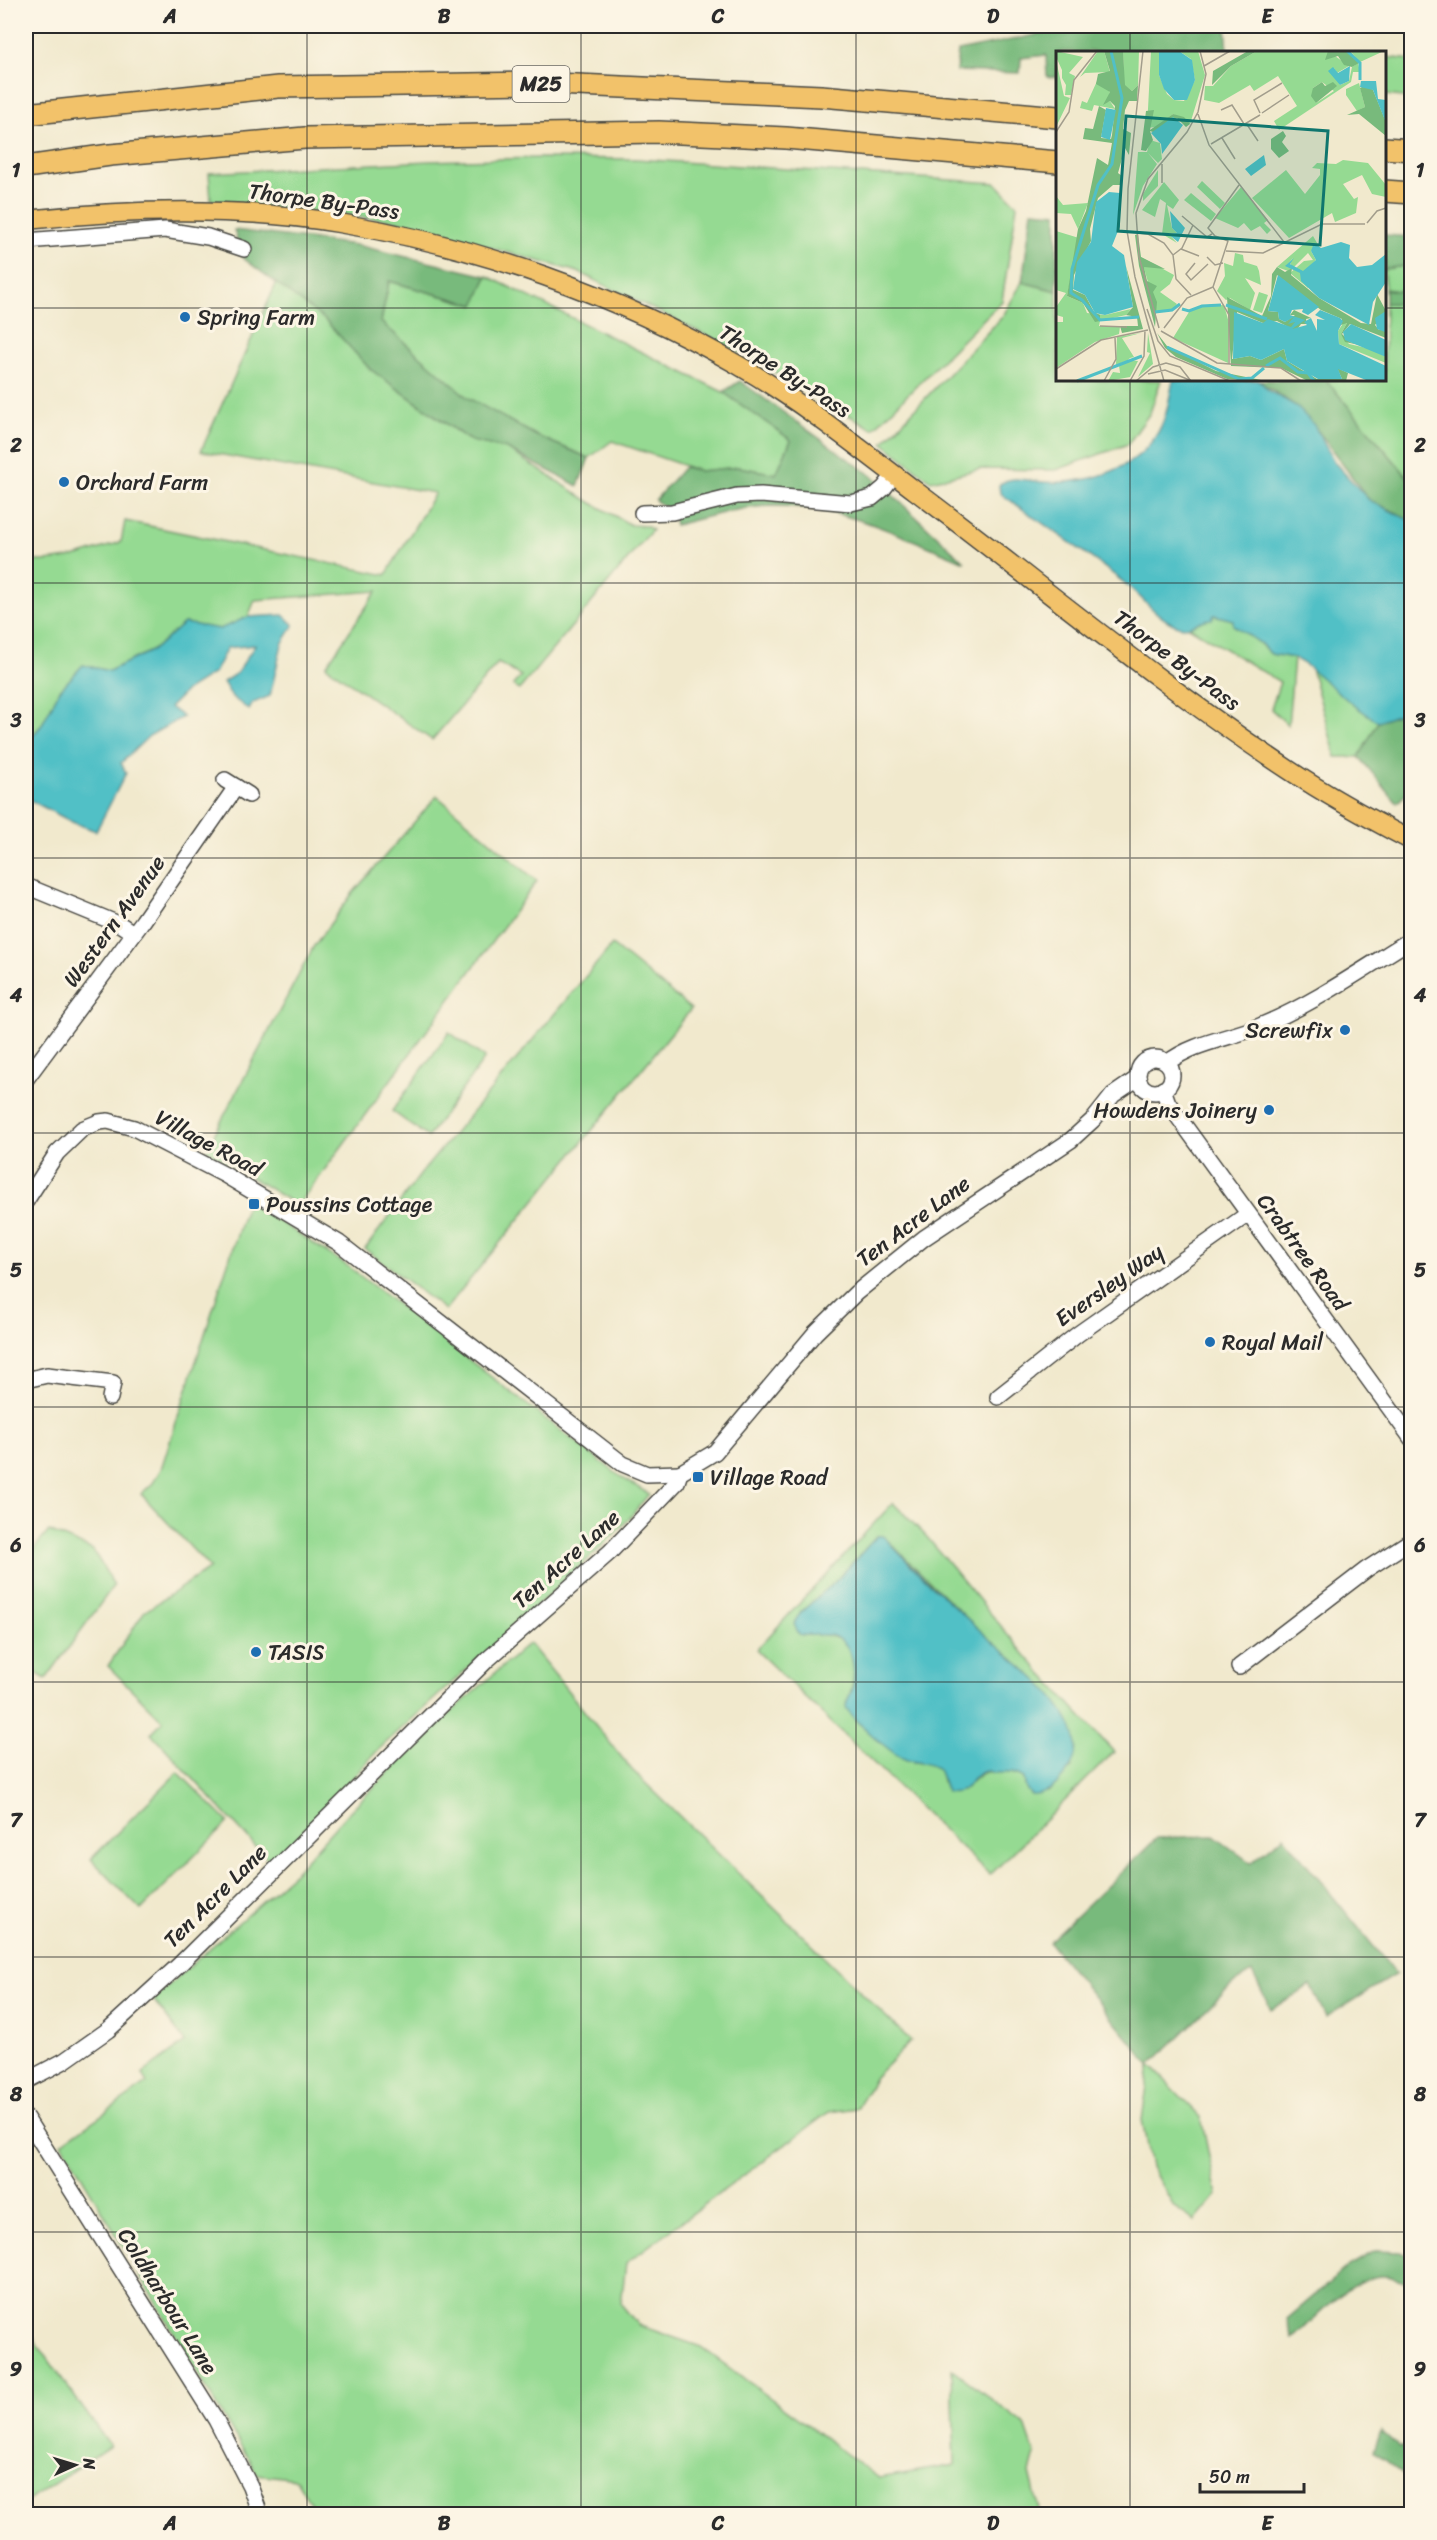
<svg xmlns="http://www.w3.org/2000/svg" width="1437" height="2540" viewBox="0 0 1437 2540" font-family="Sriracha,sans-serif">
	<rect width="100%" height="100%" fill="#fcf5e5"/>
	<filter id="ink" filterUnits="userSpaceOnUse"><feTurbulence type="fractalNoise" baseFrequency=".0167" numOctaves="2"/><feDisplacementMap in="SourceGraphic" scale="12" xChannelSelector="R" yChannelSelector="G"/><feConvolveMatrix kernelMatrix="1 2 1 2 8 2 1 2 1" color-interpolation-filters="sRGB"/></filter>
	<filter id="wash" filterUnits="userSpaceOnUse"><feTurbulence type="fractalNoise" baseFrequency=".008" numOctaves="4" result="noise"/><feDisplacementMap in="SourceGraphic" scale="24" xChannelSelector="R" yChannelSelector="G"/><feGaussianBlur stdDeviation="1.35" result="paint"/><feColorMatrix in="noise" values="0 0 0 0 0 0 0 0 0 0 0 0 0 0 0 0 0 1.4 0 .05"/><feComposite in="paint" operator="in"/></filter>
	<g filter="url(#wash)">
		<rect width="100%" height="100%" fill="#f1e9cd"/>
		<g fill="#95da92" stroke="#60825e" stroke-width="1.5" fill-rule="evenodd">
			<polygon points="1385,57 1411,60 1411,98 1385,95"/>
			<polygon points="539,158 636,159 996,183 1017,205 1002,301 873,429 734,349 578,272 395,221 211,200 209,173 429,161"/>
			<polygon points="1411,265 1411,288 1398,291 1385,289 1384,269"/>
			<polygon points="487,276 723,392 791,440 776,474 739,467 700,471 612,441 589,458 537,436 468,398 381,322 389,281 474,305"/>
			<path d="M277,282l48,38 45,49 97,70 40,10 83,53 41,23 16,1 5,4 -133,160 -6,-5 8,-9 -23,-13 -66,77 -106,-74 51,-75 -122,9 -7,17 -28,12 -36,-6 -31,27 -44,21 -26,-6 -23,25 -19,36 -15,16v-182c31,5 65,-8 95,-18l4,-21 261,54 49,-82 -234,-42z"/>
			<polygon points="1022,282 1057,291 1058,380 1161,380 1150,413 1128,444 1056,470 980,469 931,481 883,443 1003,316"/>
			<polygon points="1385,303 1411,304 1411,481 1326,380 1384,380"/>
			<polygon points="1214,615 1234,620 1271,654 1294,658 1288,725 1271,709 1280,682 1189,627"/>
			<polygon points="1311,668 1351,703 1378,722 1359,757 1336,757"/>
			<polygon points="437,796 537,881 298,1206 206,1150 314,946 352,894"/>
			<polygon points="612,945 691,1009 445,1310 365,1249 423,1171"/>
			<polygon points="449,1032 485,1058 428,1137 392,1111"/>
			<polygon points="248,1201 345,1264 621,1477 649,1494 627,1521 594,1554 378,1750 302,1834 271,1863 151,1733 163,1721 108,1666 144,1612 210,1568 141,1494 153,1483 161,1469"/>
			<path d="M893,1503l33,33 100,120 88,96 -124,123 -234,-225zM877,1536h6l94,92 56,49 39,90 -24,25 -22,-3 -2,-11c-9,-6 -36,-9 -43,-4 -7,4 -13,12 -19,17l-20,-9c-2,-27 -23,-14 -36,-23 -21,-16 -40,-37 -60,-55 8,-17 14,-48 -3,-63 -6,-4 -12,-4 -18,-7 -9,-4 -17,-15 -24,-22l34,-30z"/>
			<polygon points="49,1531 93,1550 114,1585 46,1679 26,1667 26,1558"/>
			<polygon points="529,1643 632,1770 911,2041 875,2077 857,2108 829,2112 626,2263 621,2304 638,2325 701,2347 879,2478 955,2465 952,2369 1025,2425 1035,2454 1030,2473 1040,2514 317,2514 296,2479 257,2474 62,2143 147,2083 142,2074 185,2042 153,1999 295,1872 345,1816 432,1729"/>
			<polygon points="178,1772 228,1822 141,1910 91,1859"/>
			<polygon points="1150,2065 1201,2117 1217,2195 1195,2221 1174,2207 1151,2167 1142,2120"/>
			<polygon points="26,2328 110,2446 26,2502"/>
		</g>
		<g fill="#78ba7c" stroke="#527254" stroke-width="1.5">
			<polygon points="1041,26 1226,26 1228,52 1058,52 1057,77 1047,77 1046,55 1021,58 1020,73 956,71 958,51 1045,33"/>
			<polygon points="1032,211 1057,213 1057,291 1022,282"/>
			<polygon points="234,230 356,245 487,276 475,305 389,281 381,322 468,398 537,436 589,458 578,486 507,449 471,441 370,369 325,320 243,258"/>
			<polygon points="1384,235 1411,237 1411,265 1385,269"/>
			<polygon points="1411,288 1411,304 1385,303 1385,289 1398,291"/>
			<polygon points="1259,380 1326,380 1411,481 1411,523 1399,514 1369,500 1321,435 1296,406 1261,383"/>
			<path d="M740,381l132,95 93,86c-61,-25 -124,-57 -192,-56 -32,0 -67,12 -98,19l-3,-13 -17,-12 29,-33 16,4 39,-4 37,7 15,-34 -68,-48z"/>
			<polygon points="1411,709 1411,789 1397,803 1359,757 1378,722"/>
			<polygon points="1214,1836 1251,1863 1284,1836 1396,1974 1326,2017 1310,1985 1271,2010 1252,1972 1233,1984 1150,2065 1049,1942 1157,1838"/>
			<path d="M1375,2251l26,1 10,5v28c-8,-3 -18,-9 -26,-9 -34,-1 -69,42 -92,63l-6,-20 62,-53z"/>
			<polygon points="1381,2431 1399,2447 1411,2446 1411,2480 1374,2451"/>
		</g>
		<g fill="#51c0c6" stroke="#3e7678" stroke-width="1.5">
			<path d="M1173,380h86l10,11 27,15 18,19 21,38 34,37 42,21 -1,189 -32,12 -27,-19 -45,-38 -12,-7 -23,-4 -11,-11 -27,-18v-5l-19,-5 -2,4c-13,0 -21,11 -34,7 -20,-7 -35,-28 -51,-41 -40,-33 -85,-61 -127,-92l-1,-8c13,-11 29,-4 44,-3 40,3 89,-10 112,-45 12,-17 14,-38 18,-57z"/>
			<polygon points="283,615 294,625 282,644 270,696 253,703 249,710 232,697 223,682 237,673 255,645 227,648 214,673 187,690 170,707 183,717 149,736 121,763 126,773 96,831 72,822 26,798 26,743 41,726 60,690 83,665 109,671 153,650 184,623 220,629 248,617"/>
			<path d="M877,1536h6c34,37 72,72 109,105 23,21 52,41 69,67 15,22 22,47 4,67 -9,11 -20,21 -34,20l-5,-6 -2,-11c-10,-7 -16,-5 -28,-5 -3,0 -6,-2 -9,-2 -17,1 -16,25 -40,21l-9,-23c-11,-8 -19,-5 -31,-9 -17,-6 -50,-38 -61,-52 0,-7 4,-12 6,-18 4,-19 2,-47 -19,-54 -11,-4 -23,2 -34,-2l-5,-10 7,-12 34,-30z"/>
		</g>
	</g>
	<g filter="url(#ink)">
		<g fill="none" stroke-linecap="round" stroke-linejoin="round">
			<defs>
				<g id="minor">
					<polyline points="26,241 165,230 208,237 244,249"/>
					<polyline points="642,513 672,512 737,496 761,495 851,503 872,498 884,488 894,475"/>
					<polyline points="225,780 249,795"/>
					<polyline points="26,886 121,925 133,933"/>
					<circle cx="1155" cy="1075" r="17"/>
					<path d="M1167,1063c27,-21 62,-24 93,-37 53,-22 103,-57 152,-87"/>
					<polyline points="26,1079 143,921 236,787"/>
					<polyline points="1163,1089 1168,1103 1412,1439"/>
					<polyline points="26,1201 57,1153 82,1129 99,1122 108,1121 134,1128 225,1175 339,1243 623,1464 647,1474 680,1473"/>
					<polyline points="26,1380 47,1375 113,1383 110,1398"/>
					<polyline points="998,1397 1078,1334 1248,1214"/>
					<polyline points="1239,1667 1367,1569 1412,1540"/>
					<polyline points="26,2081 64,2061 108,2030 178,1966 487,1660 610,1552 677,1482 680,1473 715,1452 815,1333 856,1293 924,1238 1071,1140 1094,1119 1113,1095 1138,1078"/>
					<polyline points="26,2118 216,2420 250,2486 260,2514"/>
				</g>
				<path id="major" d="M26,220c103,-11 210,-14 313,3 139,23 277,71 399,142 63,36 121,83 179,127 124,93 243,193 372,278 39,26 81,49 123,71"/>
				<g id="highway">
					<polyline points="26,114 278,87 533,83 821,96 1058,117"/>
					<polyline points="1384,148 1412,150"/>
					<polyline points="26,167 110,155 305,138 659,132 786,138 1058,162"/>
					<polyline points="1384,191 1412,193"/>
				</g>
			</defs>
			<use href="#minor" stroke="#494843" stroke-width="18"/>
			<use href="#major" stroke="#494843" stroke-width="21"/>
			<use href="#highway" stroke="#494843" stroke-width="24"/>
			<use href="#minor" stroke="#fff" stroke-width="15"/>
			<use href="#major" stroke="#f2c26a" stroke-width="18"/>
			<use href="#highway" stroke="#f2c26a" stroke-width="21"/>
		</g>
	</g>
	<path fill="none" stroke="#2b2b2b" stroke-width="1.5" stroke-opacity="0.55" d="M307,26v2488M581,26v2488M856,26v2488M1130,26v26M26,308h1032M1384,308h28M1130,380v2134M26,583h1386M26,858h1386M26,1133h1386M26,1407h1386M26,1682h1386M26,1957h1386M26,2232h1386"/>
	<g fill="#1f6fb2" stroke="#fcf5e5" stroke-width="2">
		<circle cx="185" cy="317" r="6"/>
		<circle cx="64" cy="482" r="6"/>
		<circle cx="1345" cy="1030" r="6"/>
		<circle cx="1269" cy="1110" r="6"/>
		<rect x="248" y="1198" width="12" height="12" rx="3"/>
		<circle cx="1210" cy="1342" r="6"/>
		<rect x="692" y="1471" width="12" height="12" rx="3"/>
		<circle cx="256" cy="1652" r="6"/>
	</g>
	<g text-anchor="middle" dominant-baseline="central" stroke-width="6" stroke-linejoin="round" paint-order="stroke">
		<rect fill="#fcf5e5" stroke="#6a6863" stroke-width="1.5" x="512.5" y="66" width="57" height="36" rx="4.5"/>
		<g font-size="21" font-weight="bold" fill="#2b2b2b">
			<text x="541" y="84">M25</text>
		</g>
		<g font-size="22" fill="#2b2b2b" stroke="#fcf5e5">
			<text transform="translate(324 201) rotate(8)">Thorpe By-Pass</text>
			<text transform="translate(785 371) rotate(33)">Thorpe By-Pass</text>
			<text transform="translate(1177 660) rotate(37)">Thorpe By-Pass</text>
			<text transform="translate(114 921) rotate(-54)">Western Avenue</text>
			<text transform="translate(209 1143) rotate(28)">Village Road</text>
			<text transform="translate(913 1221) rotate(-37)">Ten Acre Lane</text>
			<text transform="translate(1303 1252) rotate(54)">Crabtree Road</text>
			<text transform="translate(1109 1285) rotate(-35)">Eversley Way</text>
			<text transform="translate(566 1559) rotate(-42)">Ten Acre Lane</text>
			<text transform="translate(215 1896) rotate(-45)">Ten Acre Lane</text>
			<text transform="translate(168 2301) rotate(58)">Coldharbour Lane</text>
		</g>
		<g font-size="22" fill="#2b2b2b" stroke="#fcf5e5" text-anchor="start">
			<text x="197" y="317">Spring Farm</text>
			<text x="76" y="482">Orchard Farm</text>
			<text x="1333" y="1030" text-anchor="end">Screwfix</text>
			<text x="1257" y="1110" text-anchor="end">Howdens Joinery</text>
			<text x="266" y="1204">Poussins Cottage</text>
			<text x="1222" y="1342">Royal Mail</text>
			<text x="710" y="1477">Village Road</text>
			<text x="268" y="1652">TASIS</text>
		</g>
	</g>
	<g transform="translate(1056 51)">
		<rect width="330" height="330" fill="#f1e9cd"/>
		<path d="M0,0l27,6 -14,16 6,3 -4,19h-6l1,-10 -4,-7v-8l-5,-11 -1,1 8,36 6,2 -14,29zM42,0h6l6,21 -25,1 -5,4zM67,0h16l-1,34 -6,6 -8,-6zM95,0h8v24l8,19 7,6 10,1 11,-21 -4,-21 -12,-8h19l7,24 -15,49 -17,-10 -17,13 -9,1zM201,0h71l21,15 -12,7 -3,-5 6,17 9,-4 3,-14 6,-4 2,9h-7l-2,10 -72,48 -5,-9 23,-15 -19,-30 -24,15 -4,-6 -31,18 -15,-3 1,-14h8l18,-20zM266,31l12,9 -18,12 -3,-15zM294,0h34l-24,11zM42,28l12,13 -3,10 3,-1 5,8 -21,-4 -2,6 -12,-3 2,-7 5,2zM303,32l6,24 -8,4 -11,-16v-6zM94,89l10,3 2,16 -4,4 -10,-10 9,11 -14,22 -10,29 5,-63h9zM287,109l25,3 18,22v12l-14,-3 -10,-19 -19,9 11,15 4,-2 -2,16 -21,9 -3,-9 -43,25 -37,-40 34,-28 19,24 15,-19v-6l-8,-1 5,-5 19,1zM102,119v16l-15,15v-7zM146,130l23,22 -5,6 -23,-22zM108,131l15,18 -6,9 -6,-4 5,23 5,5h-9l9,10 -15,-9 4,-31 -6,-4 -5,18 -13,-7zM185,136l27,33 -4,3 7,7 -4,4 -7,-8 -9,5 -7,-8 -6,5 -23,-10zM135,142l25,21 -5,7 -27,-21zM0,145l7,9 25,-2 -10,26 -7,-15 -15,-1zM0,180l23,7 -12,58 16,7 4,10 18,2 26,-6 -5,6 -26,6 -1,5 21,1 -1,7 -24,8 -39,26v-46h7v-5l-7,-2v-8l10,-14 -10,-3zM257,185l7,12 -3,-3 -6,6 5,9 -8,9v19l-18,-15 14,-12 9,-1 -5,-7 -15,15 -3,-5 3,-5 -5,6 4,4 -4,3 -11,-4zM179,202l8,2 1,7 13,4 2,5 2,14 -16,-7 10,15 -5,17 -20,-12 -4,2 -9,-9 8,-15 -1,-13 9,3zM85,206l33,18 -4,9 -10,8 17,12 -4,6 -17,1zM203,241l9,3 -6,18 -9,-3zM168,254l5,18 -1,40 -55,-25 16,-26 13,-6zM288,271l3,1 -6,11 8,10 22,5 15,8v6l-47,-19 -1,-13zM85,282l-19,5 12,19 -4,1 -2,2 10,1 -8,16 -22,4 5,-9 7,1 -1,-8 7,-4 -10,4 1,-28zM92,282l5,31 -15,13 12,-24 -3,-1z" fill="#95da92" fill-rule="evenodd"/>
		<path d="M48,0h19l2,34 7,6 6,-6 -1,16h-8l-4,9 -2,19 8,4 -2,22 -4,-7 -7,25 4,3 -2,9h-7l-15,13 -8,31 1,12 -17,34 -1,15 12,5 9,17 6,3v6l-5,1 -12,-19 -16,-7 11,-67 8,-18 11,-53 11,7 4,-22 -29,-4 2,-11 8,1 6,-23 7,4 -5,28 10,1 1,-4 3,-29 -5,-5 -7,4 7,-13 -14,-8 2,-10 12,-3zM192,0h9l-26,15 -19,19 1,-14zM272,0h22l9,12 -7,4 -8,-2 -6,-9 -13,4zM266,31l3,4 8,-4 4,4 -21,17 -5,-7 2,-8zM310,34l7,5 13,32v14l-27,-22 -12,1 18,-8 -5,-19zM98,59l-4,20 23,-16 11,3 6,7 -4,3 -9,-9 -10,4 -11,11 -6,-2 3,9 -7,11 -5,-1 5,-39zM227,80l3,5 -4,6 7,9 -10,7 -8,-9v-10zM82,183l3,23 24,12 -21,-2 3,14 10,5 -4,6 4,10 -2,25 -16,-61 -4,-31zM70,215l17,63 -21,4 -2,-7h18l-1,-9 -11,-2 7,-8zM221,216l8,5 7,-4 -1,7 28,23 42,25 10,1 6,-30 9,17 -11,14 4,5 7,-1v9l-36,-14 -8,10 8,8 15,4 -20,-4 -4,-8 6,-11 -6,2 1,-6 -21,-9 -44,-35 -9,36 10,1 1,7 6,3 10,-7h-5l4,-5 17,8 -5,1 1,5h-6l-5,7 -19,-10 -14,2 -26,-11 -5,47 18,-3 11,4 23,-11 3,12 30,18h25l-5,-11 11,5 -2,8h-38l-27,-13 -50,-2 -4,-69 35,19 9,-20 1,-22zM101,282l10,13 49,25 50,10 -39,-2 -51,-22 -11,-9z" fill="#78ba7c"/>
		<path d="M103,0h20l13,9 3,20 -8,20h-13l-10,-11 -5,-14zM294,15l-1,15 -9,4 -12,-14 5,-4 5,6zM305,30h15l2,18 8,1v23l-13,-33 -13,-3zM50,57l10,2 -6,30 -9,-3zM117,66l10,8 -21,29 -1,-10 -10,-11zM208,104l2,10 -15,11 -6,-7zM53,141l11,1v33l-8,20 12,9 9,52 -28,8 -10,-2 -10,-18 -12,-6 4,-27 14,-20 5,-40zM114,160l15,17 -7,14 -10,-8 9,-1 -5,-5zM285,191l9,3 -1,13 8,9 15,-2 14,-11v28l-13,20 -4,23 -50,-27 -18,-17 -1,-8 -15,-7 9,-8 -4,6 13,7 13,-11 -5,-9 3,-8 7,5zM222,224l41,32 -11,8 -6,-3 1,-3 -11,1 -2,5 15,5 -13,9 15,-4 -3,-3 7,-4 6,13v-12l8,1 -10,-5 5,-5 20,8 3,3 -5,10 1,13 47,22v15l-20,-1 -28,-11 4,10h-24l-31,-18 -3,-12 -23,11 -11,-4 -17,3 1,-47 29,11 5,-4 23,8 4,-5 -7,2 6,-7 -9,5 -6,-3 -1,-7 -10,-1zM330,260v18l-1,3 -8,-3 -2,-11zM295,273l35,16v17l-41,-17 -2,-8z" fill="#51c0c6"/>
		<path fill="none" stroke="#51c0c6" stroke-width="3" d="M55,0l11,47 -10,66 -14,21 -26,84 -1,24 11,7 18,20 39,-3M291,0l13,12v17M170,254l41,14M126,258l7,2 13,-5 19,-1M99,261l17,-2 8,-6M111,296l72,32 13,-1 12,-10M210,315l14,-8 18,14 10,1 6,8M21,330l65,-25"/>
		<path fill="none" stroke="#a29d8c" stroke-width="1.5" d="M87,0l-15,138 -1,42 8,46 29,104M148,15l26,-15M165,59l11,-5 12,19M204,62l-6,-13 28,-17M206,62l27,-18M142,63l11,31 75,97M190,72l12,18M0,81l13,-20 5,-32 23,-29M166,87l13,21M155,93l49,-29M106,113v19M126,165l25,21 5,-3M311,172l10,-12 9,-3M82,182l10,1 16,9 9,12 3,24 15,16M125,198l18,7M170,200l37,2 59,-29h43M117,204l9,-7 11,-23M151,206l8,8 8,-2M139,212l-9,11 5,6 17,-16M157,236l15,-46 -13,-5 -7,-8 31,-43M157,236l16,28v50M91,258l11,32 12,15 60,25M44,275l27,1M103,277l-20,-71 -3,-44 12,-34 39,-47 11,-20 8,-38 -6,-23M108,277l23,-30 26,-11M105,280l56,32 64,5 20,13M0,318l45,-29 47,-10M92,323l17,-4 27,11M48,330l12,-22 -1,-21M74,330l14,-25 1,-26M80,330l17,-14 13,-4 14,4 11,14"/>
		<path fill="#0f766e" fill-opacity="0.15" stroke="#0f766e" stroke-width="3" d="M70,65l202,15 -8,114 -202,-14z"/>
		<rect width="330" height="330" fill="none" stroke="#2b2b2b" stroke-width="3"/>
	</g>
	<rect width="1437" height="2540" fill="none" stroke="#fcf5e5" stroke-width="66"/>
	<g transform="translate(75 2465) rotate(86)" stroke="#fcf5e5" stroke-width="4.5" paint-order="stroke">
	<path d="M0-4.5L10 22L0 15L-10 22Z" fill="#2b2b2b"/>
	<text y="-9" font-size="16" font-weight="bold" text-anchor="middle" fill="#2b2b2b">N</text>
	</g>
	<path d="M1200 2483v9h104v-9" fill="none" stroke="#2b2b2b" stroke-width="3"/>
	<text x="1209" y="2483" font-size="18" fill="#2b2b2b" stroke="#fcf5e5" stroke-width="4.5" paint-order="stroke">50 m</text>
	<rect x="33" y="33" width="1371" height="2474" fill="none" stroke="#2b2b2b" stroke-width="2"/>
	<g font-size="20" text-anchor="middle" font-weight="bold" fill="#2b2b2b">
		<text x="170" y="23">A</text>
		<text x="444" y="23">B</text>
		<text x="718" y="23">C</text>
		<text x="993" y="23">D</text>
		<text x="1267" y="23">E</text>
		<text x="16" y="177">1</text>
		<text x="1420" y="177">1</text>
		<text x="16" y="452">2</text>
		<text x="1420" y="452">2</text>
		<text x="16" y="727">3</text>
		<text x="1420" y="727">3</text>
		<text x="16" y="1002">4</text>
		<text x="1420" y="1002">4</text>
		<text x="16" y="1277">5</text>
		<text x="1420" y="1277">5</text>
		<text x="16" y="1552">6</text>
		<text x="1420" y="1552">6</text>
		<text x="16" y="1827">7</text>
		<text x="1420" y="1827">7</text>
		<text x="16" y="2101">8</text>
		<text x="1420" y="2101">8</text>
		<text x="16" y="2376">9</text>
		<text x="1420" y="2376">9</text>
		<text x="170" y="2530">A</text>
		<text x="444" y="2530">B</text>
		<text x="718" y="2530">C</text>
		<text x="993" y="2530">D</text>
		<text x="1267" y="2530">E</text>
	</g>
</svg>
